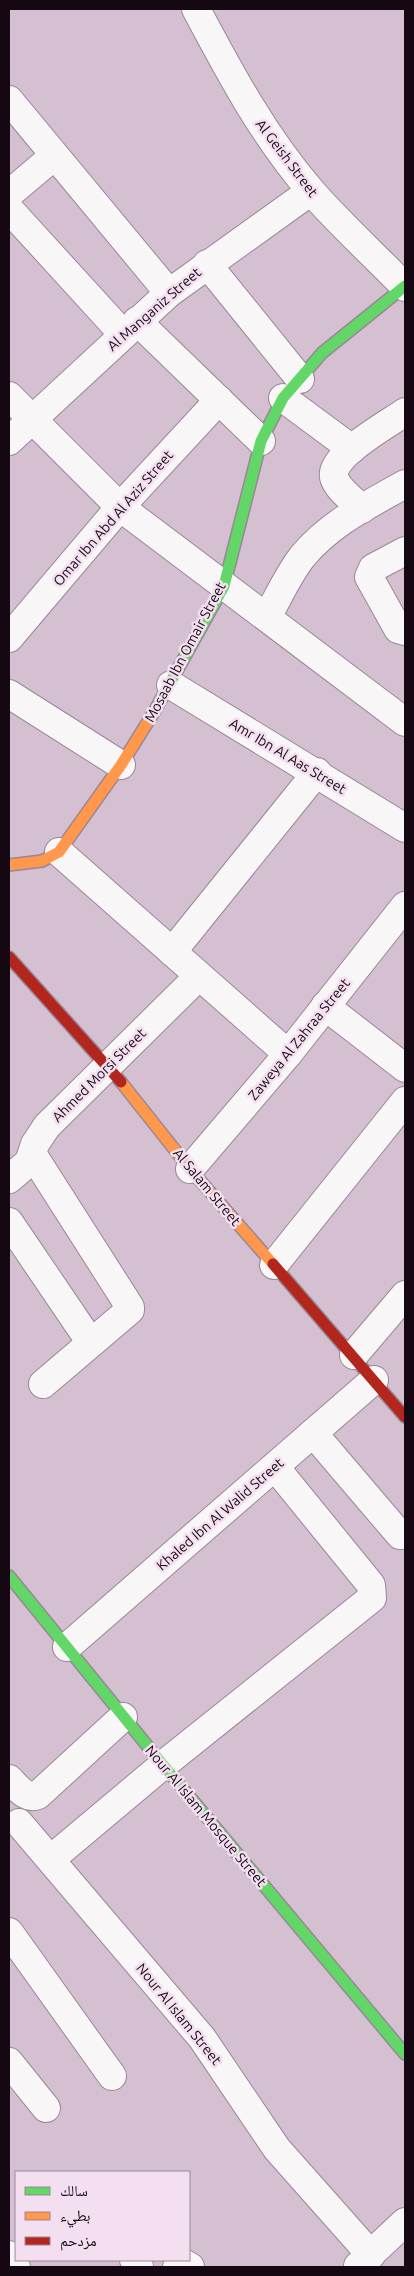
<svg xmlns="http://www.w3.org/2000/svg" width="414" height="2276" viewBox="0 0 414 2276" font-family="Ubuntu,'Noto Naskh Arabic',sans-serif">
	<rect width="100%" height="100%" fill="#d5c0d2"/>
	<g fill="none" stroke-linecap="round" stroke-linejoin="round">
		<defs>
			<g id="street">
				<path d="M196,9c34,64 68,128 116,183 29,33 62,63 93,95"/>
				<polyline points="9,100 169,293"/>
				<polyline points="9,194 54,156"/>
				<polyline points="9,209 123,334"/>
				<polyline points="207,264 300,379"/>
				<polyline points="137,321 261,441"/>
				<polyline points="9,396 120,507 405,722"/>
				<polyline points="283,398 352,449"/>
				<polyline points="9,441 169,293 311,191"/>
				<path d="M362,509c-8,-8 -25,-20 -28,-32 -5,-21 56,-54 71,-65"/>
				<polyline points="405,551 373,568 369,577 398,629 405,631"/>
				<path d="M267,617c11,-19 21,-42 35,-60 28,-34 66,-52 103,-73"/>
				<polyline points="9,638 120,507 219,400"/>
				<polyline points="171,685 405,828"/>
				<polyline points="9,694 121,765"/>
				<polyline points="59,852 288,1054"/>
				<polyline points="172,952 317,772"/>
				<polyline points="325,1006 405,1068"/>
				<polyline points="33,1155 130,1307 130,1310 43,1384"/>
				<polyline points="190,1169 288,1054 405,906"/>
				<polyline points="9,1179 29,1162 35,1144 47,1126 199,976"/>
				<polyline points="9,1222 91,1343"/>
				<polyline points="274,1265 405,1101"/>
				<polyline points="354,1355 405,1295"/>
				<polyline points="313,1433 400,1535"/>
				<polyline points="67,1647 374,1380"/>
				<path d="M9,1779c8,8 17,21 29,16l85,-78"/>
				<polyline points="19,1823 202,2038 277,2149 371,2255"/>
				<polyline points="51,1859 163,1765 372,1598 371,1585 275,1467"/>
				<polyline points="9,1932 112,2076"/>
				<polyline points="9,2062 46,2108"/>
				<polyline points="9,2255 16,2267"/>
				<polyline points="134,2260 139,2267"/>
				<polyline points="358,2266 405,2222"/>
				<polyline points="177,2267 183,2263 190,2267"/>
			</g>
			<g id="fast">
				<polyline points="154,712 224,586 261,441 283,398 322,353 405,286"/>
				<polyline points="9,1576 163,1765 405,2054"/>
			</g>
			<g id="slow">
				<polyline points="9,865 42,861 59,852 121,765 154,712"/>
				<polyline points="121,1082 190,1169 273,1264"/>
			</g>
			<g id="jam">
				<polyline points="9,957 121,1082"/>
				<polyline points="273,1264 405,1417"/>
			</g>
		</defs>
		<use href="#street" stroke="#988896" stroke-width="30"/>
		<use href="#fast" stroke="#988896" stroke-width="14"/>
		<use href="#slow" stroke="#988896" stroke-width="14"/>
		<use href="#jam" stroke="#988896" stroke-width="14"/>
		<use href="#street" stroke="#f9f6f8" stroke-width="28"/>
		<use href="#fast" stroke="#63d668" stroke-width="11"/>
		<use href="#slow" stroke="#ff974d" stroke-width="11"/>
		<use href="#jam" stroke="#b3261e" stroke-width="11"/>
	</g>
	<g text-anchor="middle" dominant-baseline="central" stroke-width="5" stroke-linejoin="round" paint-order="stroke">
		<g font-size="14" fill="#150813" stroke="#f3dfef">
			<text transform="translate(287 158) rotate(53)">Al Geish Street</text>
			<text transform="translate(154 309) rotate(-41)">Al Manganiz Street</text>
			<text transform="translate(113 518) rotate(-49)">Omar Ibn Abd Al Aziz Street</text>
			<text transform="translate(185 652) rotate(-62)">Mosaab Ibn Omair Street</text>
			<text transform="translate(288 756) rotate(31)">Amr Ibn Al Aas Street</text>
			<text transform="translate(299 1039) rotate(-51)">Zaweya Al Zahraa Street</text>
			<text transform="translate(99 1075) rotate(-45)">Ahmed Morsi Street</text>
			<text transform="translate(207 1187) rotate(50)">Al Salam Street</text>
			<text transform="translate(220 1514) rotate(-41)">Khaled Ibn Al Walid Street</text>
			<text transform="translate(206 1816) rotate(50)">Nour Al Islam Mosque Street</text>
			<text transform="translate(179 2014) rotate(51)">Nour Al Islam Street</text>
		</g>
	</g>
	<rect width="414" height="2276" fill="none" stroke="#150813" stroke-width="20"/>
	<rect x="15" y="2171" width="175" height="90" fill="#f3dfef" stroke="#9a8997"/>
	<rect x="25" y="2187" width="25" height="8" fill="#63d668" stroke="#9a8997"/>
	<text x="60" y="2196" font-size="15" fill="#150813">سالك</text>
	<rect x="25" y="2212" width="25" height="8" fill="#ff974d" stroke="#9a8997"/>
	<text x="60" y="2221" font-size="15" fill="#150813">بطيء</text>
	<rect x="25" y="2237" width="25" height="8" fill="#b3261e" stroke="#9a8997"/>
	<text x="60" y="2246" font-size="15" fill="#150813">مزدحم</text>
</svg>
